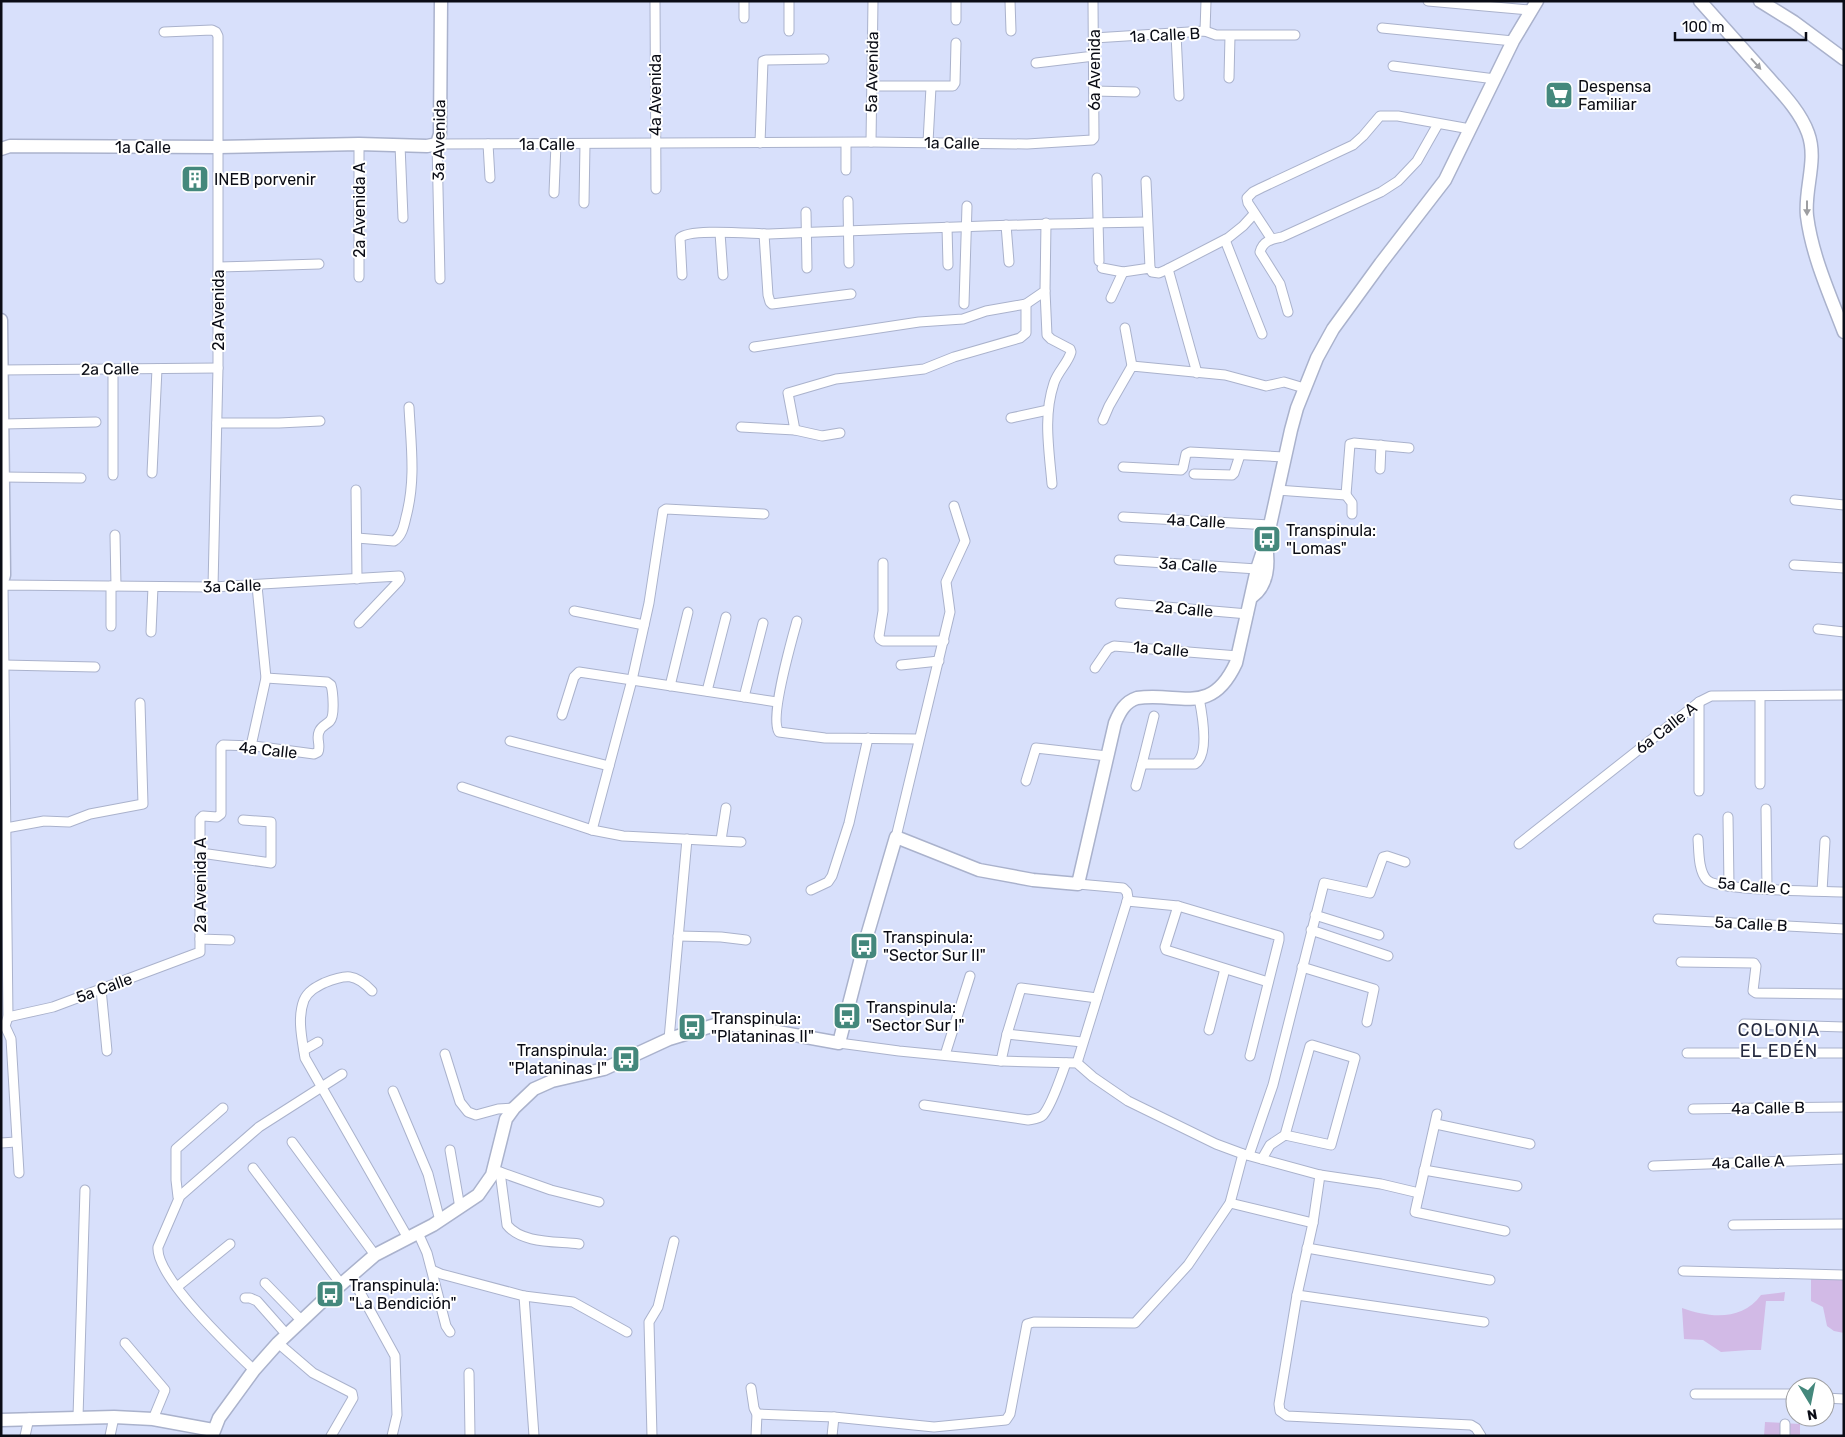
<svg xmlns="http://www.w3.org/2000/svg" width="1845" height="1437" viewBox="0 0 1845 1437" font-family="Rubik,sans-serif">
	<rect width="100%" height="100%" fill="#d8e0fb"/>
	<g fill="#d2bae6">
		<polygon points="1811,1277 1844,1280 1844,1333 1834,1331 1827,1326 1823,1307 1811,1301"/>
		<path d="M1785,1292l-1,9h-18l-5,49h-12l-28,2 -18,-12 -19,-1 -2,-31c28,10 60,13 79,-13z"/>
		<polygon points="1765,1422 1800,1424 1800,1436 1764,1436"/>
	</g>
	<g fill="none" stroke-linecap="round" stroke-linejoin="round">
		<defs>
			<g id="street">
				<polyline points="655,1 656,189"/>
				<polyline points="744,1 744,18"/>
				<polyline points="1010,1 1011,31"/>
				<polyline points="1428,1 1530,10"/>
				<polyline points="956,20 956,1"/>
				<polyline points="1382,28 1513,41"/>
				<polyline points="789,31 789,1"/>
				<polyline points="1205,31 1206,1"/>
				<polyline points="164,32 212,30 216,32 218,36 218,368 213,587"/>
				<polyline points="1176,34 1179,96"/>
				<polyline points="1094,38 1205,31 1216,35 1295,35"/>
				<polyline points="1036,63 1094,56"/>
				<polyline points="1393,66 1495,79"/>
				<polyline points="1229,78 1230,36"/>
				<polyline points="872,86 953,86 955,83 956,43"/>
				<polyline points="1094,91 1135,92"/>
				<polyline points="871,142 873,1"/>
				<polyline points="928,142 931,87"/>
				<polyline points="760,143 763,61 766,60 824,59"/>
				<polyline points="846,143 846,170"/>
				<polyline points="359,144 359,277"/>
				<polyline points="488,144 490,178"/>
				<polyline points="400,145 403,218"/>
				<polyline points="1097,178 1099,261"/>
				<polyline points="1146,181 1150,268"/>
				<polyline points="554,193 556,144"/>
				<polyline points="848,201 849,263"/>
				<polyline points="584,203 585,144"/>
				<polyline points="806,212 807,268"/>
				<polyline points="1006,225 1009,262"/>
				<polyline points="947,227 948,265"/>
				<polyline points="720,233 723,275"/>
				<polyline points="764,234 768,295 770,302 772,304 851,294"/>
				<polyline points="1271,238 1248,203 1247,198 1253,192 1261,188 1353,145 1363,136 1380,116 1398,116 1470,129"/>
				<polyline points="1225,240 1262,334"/>
				<polyline points="219,267 319,264"/>
				<polyline points="1102,268 1123,272 1150,268 1152,272 1159,273 1168,269 1228,238 1243,226 1254,214"/>
				<polyline points="1168,269 1197,373"/>
				<path d="M682,275l-2,-37c10,-10 72,-4 89,-4 126,-5 252,-10 378,-12"/>
				<polyline points="440,279 437,144 871,142 1027,144 1092,140 1094,138 1093,1"/>
				<path d="M1045,291l2,44 4,4 19,10 1,3c-3,11 -13,19 -17,31 -11,33 -5,66 -2,101"/>
				<polyline points="1111,298 1123,272"/>
				<polyline points="964,304 967,206"/>
				<path d="M1288,312l-8,-28 -20,-32c3,-12 13,-13 22,-15l99,-45 17,-11 19,-20 21,-37"/>
				<polyline points="1125,328 1132,366"/>
				<polyline points="754,347 919,322 963,319 986,311 1026,304 1045,291 1046,223"/>
				<polyline points="113,369 113,475"/>
				<polyline points="1,370 218,368"/>
				<polyline points="1011,418 1048,410"/>
				<polyline points="1103,420 1109,406 1132,366 1225,375 1266,386 1284,382 1304,388"/>
				<polyline points="217,423 279,423 320,421"/>
				<polyline points="3,424 96,422"/>
				<polyline points="741,427 795,430 788,393 836,379 924,369 954,357 1020,338 1026,333 1026,304"/>
				<polyline points="795,430 822,436 840,433"/>
				<polyline points="1123,467 1181,470 1183,468 1186,454 1190,452 1284,457"/>
				<polyline points="1380,469 1381,445"/>
				<polyline points="152,473 157,369"/>
				<polyline points="1194,474 1232,475 1234,473 1240,455"/>
				<polyline points="3,477 81,478"/>
				<polyline points="356,490 357,579"/>
				<polyline points="1277,490 1346,495 1350,444 1354,443 1409,448"/>
				<polyline points="1346,495 1352,503 1352,514"/>
				<polyline points="1795,500 1844,505"/>
				<polyline points="1123,517 1270,525"/>
				<polyline points="115,535 116,586"/>
				<path d="M357,538l37,3c8,-5 10,-15 12,-24 10,-38 5,-71 3,-110"/>
				<polyline points="1119,560 1257,569"/>
				<polyline points="883,563 883,611 879,636 880,639 883,641 944,641"/>
				<polyline points="1794,565 1844,568"/>
				<polyline points="111,586 111,626"/>
				<polyline points="1120,603 1248,614"/>
				<polyline points="574,611 644,625"/>
				<path d="M797,621c-5,18 -28,98 -18,111l46,6 93,1"/>
				<polyline points="1818,629 1844,632"/>
				<polyline points="151,632 153,587"/>
				<polyline points="4,665 95,667"/>
				<polyline points="901,665 939,661"/>
				<polyline points="1095,668 1108,649 1114,646 1238,656"/>
				<polyline points="670,686 688,612"/>
				<polyline points="707,691 726,617"/>
				<polyline points="744,697 763,623"/>
				<polyline points="1760,697 1760,784"/>
				<polyline points="1699,702 1699,791"/>
				<polyline points="562,715 574,677 579,672 777,702"/>
				<path d="M1154,716l-12,48h53c15,-9 7,-51 4,-66"/>
				<polyline points="510,741 609,766"/>
				<polyline points="251,746 266,678 257,586"/>
				<polyline points="1026,781 1036,748 1107,756"/>
				<polyline points="1136,786 1142,764"/>
				<polyline points="462,787 592,830"/>
				<polyline points="1766,809 1767,889"/>
				<polyline points="1728,817 1729,886"/>
				<polyline points="6,828 44,821 69,822 90,814 143,804 140,703"/>
				<polyline points="896,837 950,612 946,582 965,541 954,506"/>
				<path d="M1698,839c1,11 0,32 9,41 11,11 115,11 137,12"/>
				<polyline points="721,840 726,808"/>
				<polyline points="741,842 623,836 592,830 632,680 649,603 663,511 666,509 764,514"/>
				<polyline points="1519,844 1699,702 1711,696 1844,695"/>
				<polyline points="201,853 271,863 271,822 243,820"/>
				<polyline points="811,890 828,882 832,876 849,823 868,738"/>
				<polyline points="1822,891 1825,841"/>
				<polyline points="1127,901 1178,906 1279,936 1279,940 1250,1056"/>
				<polyline points="1178,906 1165,947 1166,950 1268,982"/>
				<polyline points="1315,915 1379,935"/>
				<polyline points="1658,919 1844,929"/>
				<polyline points="1311,930 1388,956"/>
				<polyline points="678,936 721,937 746,940"/>
				<polyline points="200,939 230,940"/>
				<polyline points="1681,962 1754,963 1756,966 1753,991 1756,993 1844,994"/>
				<polyline points="1302,967 1374,989 1367,1022"/>
				<polyline points="101,989 107,1051"/>
				<path d="M372,991c-17,-18 -26,-17 -48,-8 -8,4 -16,8 -20,17 -7,18 -2,39 1,58l103,180"/>
				<path d="M8,1017l45,-10 147,-55v-133l3,-3 14,1 4,-3v-67l2,-2 31,1 60,8 4,-2c3,-7 -2,-13 1,-20 2,-6 7,-7 11,-11 5,-5 3,-29 1,-36l-4,-3 -61,-4"/>
				<polyline points="1744,1024 1844,1027"/>
				<polyline points="1209,1030 1225,969"/>
				<polyline points="1007,1034 1082,1042"/>
				<polyline points="669,1039 687,839"/>
				<polyline points="839,1043 899,1051 1001,1061 1077,1063 1093,1077 1128,1101 1216,1144 1243,1154 1320,1175 1381,1184 1419,1193"/>
				<polyline points="304,1050 318,1042"/>
				<polyline points="1687,1053 1844,1053"/>
				<polyline points="445,1054 460,1102 468,1112 476,1115 498,1109 514,1108"/>
				<polyline points="945,1055 970,976"/>
				<polyline points="1001,1061 1007,1034 1021,988 1097,998"/>
				<polyline points="1077,1063 1128,898 1127,892 1123,888 1078,884"/>
				<polyline points="393,1091 428,1174 440,1221"/>
				<path d="M924,1105l104,15c5,-1 11,-1 15,-5 9,-10 18,-39 23,-52"/>
				<polyline points="1693,1109 1844,1107"/>
				<polyline points="1437,1114 1415,1212 1505,1231"/>
				<polyline points="1436,1124 1530,1144"/>
				<polyline points="292,1142 375,1255"/>
				<polyline points="1,1143 16,1142"/>
				<polyline points="450,1150 460,1208"/>
				<polyline points="1249,1155 1273,1085 1324,883 1370,893 1383,857 1387,856 1405,862"/>
				<polyline points="1262,1159 1270,1145 1285,1135 1310,1046 1312,1045 1355,1058 1331,1145 1285,1135"/>
				<polyline points="1653,1166 1844,1159"/>
				<polyline points="253,1168 341,1284"/>
				<polyline points="1424,1170 1517,1186"/>
				<path d="M493,1171l7,1 7,53c15,19 50,16 72,19"/>
				<polyline points="500,1172 551,1190 599,1202"/>
				<polyline points="19,1173 11,1039 5,1026 8,1017 3,585 213,587 399,576 400,579 398,582 359,623"/>
				<polyline points="1320,1175 1313,1223 1297,1295 1279,1404 1280,1411 1287,1416 1471,1425 1476,1428 1481,1436"/>
				<polyline points="178,1197 176,1180 176,1149 223,1108"/>
				<polyline points="1230,1203 1313,1223"/>
				<polyline points="1733,1225 1844,1224"/>
				<polyline points="418,1233 427,1253 446,1326 450,1332"/>
				<polyline points="1307,1248 1490,1280"/>
				<polyline points="432,1270 441,1274 524,1296 573,1302 627,1332"/>
				<polyline points="1683,1271 1844,1275"/>
				<polyline points="351,1276 395,1356 397,1415 392,1436"/>
				<polyline points="265,1283 302,1321"/>
				<polyline points="177,1287 230,1244"/>
				<polyline points="1297,1295 1484,1322"/>
				<polyline points="524,1296 534,1436"/>
				<polyline points="245,1298 250,1298 257,1301 287,1335"/>
				<polyline points="125,1343 165,1390 153,1419"/>
				<polyline points="278,1343 313,1373 352,1393 353,1398 331,1436"/>
				<path d="M254,1370c-22,-21 -99,-94 -96,-123l22,-51 79,-69 83,-53"/>
				<polyline points="469,1373 470,1436"/>
				<polyline points="751,1388 754,1408 757,1414 756,1436"/>
				<polyline points="1695,1394 1795,1394"/>
				<polyline points="1825,1398 1844,1399"/>
				<polyline points="757,1414 834,1417 934,1427 1006,1420 1010,1414 1027,1324 1034,1322 1135,1323 1188,1265 1230,1203 1243,1154"/>
				<polyline points="78,1417 85,1190"/>
				<polyline points="1785,1424 1785,1436"/>
				<polyline points="25,1436 29,1418"/>
				<polyline points="110,1436 114,1417"/>
				<polyline points="652,1436 649,1322 658,1307 674,1241"/>
				<polyline points="832,1436 834,1417"/>
			</g>
			<g id="secondary">
				<path d="M1700,1c22,25 44,49 66,74 16,18 34,36 42,58 10,27 -4,56 -1,83 5,40 23,79 37,116"/>
				<polyline points="1760,1 1794,22 1844,59"/>
				<polyline points="1,149 10,146 218,147 359,144 427,146 437,144 440,134 441,1"/>
				<polyline points="1,320 4,575 1,585"/>
				<path d="M1253,596c15,-11 16,-33 13,-50"/>
				<polyline points="1,1420 114,1417 153,1419 213,1430"/>
				<path d="M212,1436l7,-18 35,-48 24,-27 52,-49 45,-39 58,-30 45,-30 14,-20 14,-56 8,-11 20,-19 18,-8 52,-12 65,-30 46,-14h24l100,18 25,-97 32,-109 83,33 54,10 45,4 37,-161c5,-12 10,-21 22,-25 44,-6 74,19 99,-35l21,-94 10,-30 24,-109 6,-22 20,-50 16,-29 48,-66 64,-83 68,-139 24,-40"/>
			</g>
		</defs>
		<use href="#street" stroke="#aab2cc" stroke-width="11"/>
		<use href="#secondary" stroke="#aab2cc" stroke-width="15"/>
		<use href="#street" stroke="#fff" stroke-width="9"/>
		<use href="#secondary" stroke="#fff" stroke-width="12"/>
	</g>
	<defs><path id="oneway-solid" d="M-6-.8H1V-3.2L6.5 0L1 3.2V.8H-6Z" transform="scale(1.25)"/></defs>
	<g fill="#9d9ea1">
		<use href="#oneway-solid" transform="translate(1756 64) rotate(48)"/>
		<use href="#oneway-solid" transform="translate(1807 208) rotate(90)"/>
	</g>
	<defs>
		<symbol id="supermarket-square" viewBox="-11 -11 22 22"><rect x="-9" y="-9" width="18" height="18" rx="4" fill="#44887c" stroke="#fff"/><path d="M-6-5.5h2.5l.6 2H6L4.5 2H-2.5L-4.4-4H-6ZM-1.5 3.2a1.3 1.3 0 1 0 .1 0ZM3 3.2a1.3 1.3 0 1 0 .1 0Z" fill="#fff"/></symbol>
		<symbol id="building-square" viewBox="-11 -11 22 22"><rect x="-9" y="-9" width="18" height="18" rx="4" fill="#44887c" stroke="#fff"/><path d="M-4-6H4V6H1V3H-1V6H-4ZM-2.5-4.3h1.7v1.8h-1.7ZM.8-4.3h1.7v1.8H.8ZM-2.5-1h1.7V.8h-1.7ZM.8-1h1.7V.8H.8Z" fill="#fff"/></symbol>
		<symbol id="bus-square" viewBox="-11 -11 22 22"><rect x="-9" y="-9" width="18" height="18" rx="4" fill="#44887c" stroke="#fff"/><path d="M-5-6H5V4H4V6H2V4H-2V6H-4V4H-5ZM-3.5-4V0h7V-4ZM-3.5 1.2v1.5H-2V1.2ZM2 1.2v1.5H3.5V1.2Z" fill="#fff"/></symbol>
	</defs>
	<g fill-rule="evenodd">
		<use href="#supermarket-square" x="1543" y="79" width="32" height="32"/>
		<use href="#building-square" x="179" y="163" width="32" height="32"/>
		<use href="#bus-square" x="1251" y="523" width="32" height="32"/>
		<use href="#bus-square" x="848" y="930" width="32" height="32"/>
		<use href="#bus-square" x="831" y="1000" width="32" height="32"/>
		<use href="#bus-square" x="676" y="1011" width="32" height="32"/>
		<use href="#bus-square" x="610" y="1043" width="32" height="32"/>
		<use href="#bus-square" x="314" y="1278" width="32" height="32"/>
	</g>
	<g text-anchor="middle" dominant-baseline="central" stroke-width="4" stroke-linejoin="round" paint-order="stroke">
		<g font-size="16" fill="#0a0c15" stroke="#fff">
			<text transform="translate(1165 35) rotate(-3)">1a Calle B</text>
			<text transform="translate(1094 70) rotate(-90)">6a Avenida</text>
			<text transform="translate(872 72) rotate(-89)">5a Avenida</text>
			<text transform="translate(655 95) rotate(-90)">4a Avenida</text>
			<text transform="translate(439 140) rotate(-89)">3a Avenida</text>
			<text transform="translate(952 143) rotate(1)">1a Calle</text>
			<text x="547" y="144">1a Calle</text>
			<text x="143" y="147">1a Calle</text>
			<text transform="translate(359 210) rotate(-90)">2a Avenida A</text>
			<text transform="translate(218 310) rotate(-90)">2a Avenida</text>
			<text transform="translate(110 369) rotate(-1)">2a Calle</text>
			<text transform="translate(1196 521) rotate(3)">4a Calle</text>
			<text transform="translate(1188 565) rotate(4)">3a Calle</text>
			<text transform="translate(232 586) rotate(-2)">3a Calle</text>
			<text transform="translate(1184 609) rotate(5)">2a Calle</text>
			<text transform="translate(1161 649) rotate(5)">1a Calle</text>
			<text transform="translate(1666 728) rotate(-38)">6a Calle A</text>
			<text transform="translate(268 750) rotate(6)">4a Calle</text>
			<text transform="translate(200 885) rotate(-90)">2a Avenida A</text>
			<text transform="translate(1754 886) rotate(5)">5a Calle C</text>
			<text transform="translate(1751 924) rotate(3)">5a Calle B</text>
			<text transform="translate(104 988) rotate(-20)">5a Calle</text>
			<text transform="translate(1768 1108) rotate(-1)">4a Calle B</text>
			<text transform="translate(1748 1162) rotate(-2)">4a Calle A</text>
		</g>
		<g font-size="16" fill="#0a0c15" stroke="#fff" text-anchor="start">
			<text x="1578" y="86">Despensa<tspan x="1578" dy="18">Familiar</tspan></text>
			<text x="214" y="179">INEB porvenir</text>
			<text x="1286" y="530">Transpinula:<tspan x="1286" dy="18">"Lomas"</tspan></text>
			<text x="883" y="937">Transpinula:<tspan x="883" dy="18">"Sector Sur II"</tspan></text>
			<text x="866" y="1007">Transpinula:<tspan x="866" dy="18">"Sector Sur I"</tspan></text>
			<text x="711" y="1018">Transpinula:<tspan x="711" dy="18">"Plataninas II"</tspan></text>
			<text x="607" y="1050" text-anchor="end">Transpinula:<tspan x="607" dy="18">"Plataninas I"</tspan></text>
			<text x="349" y="1285">Transpinula:<tspan x="349" dy="18">"La Bendición"</tspan></text>
		</g>
		<g font-size="18" letter-spacing="1" fill="#262b40" stroke="#fff">
			<text x="1779" y="1030">COLONIA<tspan x="1779" dy="21">EL EDÉN</tspan></text>
		</g>
	</g>
	<rect width="1845" height="1437" fill="none" stroke="#0a0c15" stroke-width="5"/>
	<g transform="translate(1810 1402) rotate(170)"><circle r="24" fill="#ffffff" stroke="#9d9ea1"/>
	<path d="M0-4L9 19L0 12L-9 19Z" fill="#44887c"/>
	<text y="-8" font-size="14" font-weight="bold" text-anchor="middle" fill="#0a0c15">N</text>
	</g>
	<path d="M1675 32v8h131v-8" fill="none" stroke="#0a0c15" stroke-width="2.5"/>
	<text x="1682" y="32" font-size="15" fill="#0a0c15" stroke="#ffffff" stroke-width="4" paint-order="stroke">100 m</text>
</svg>
